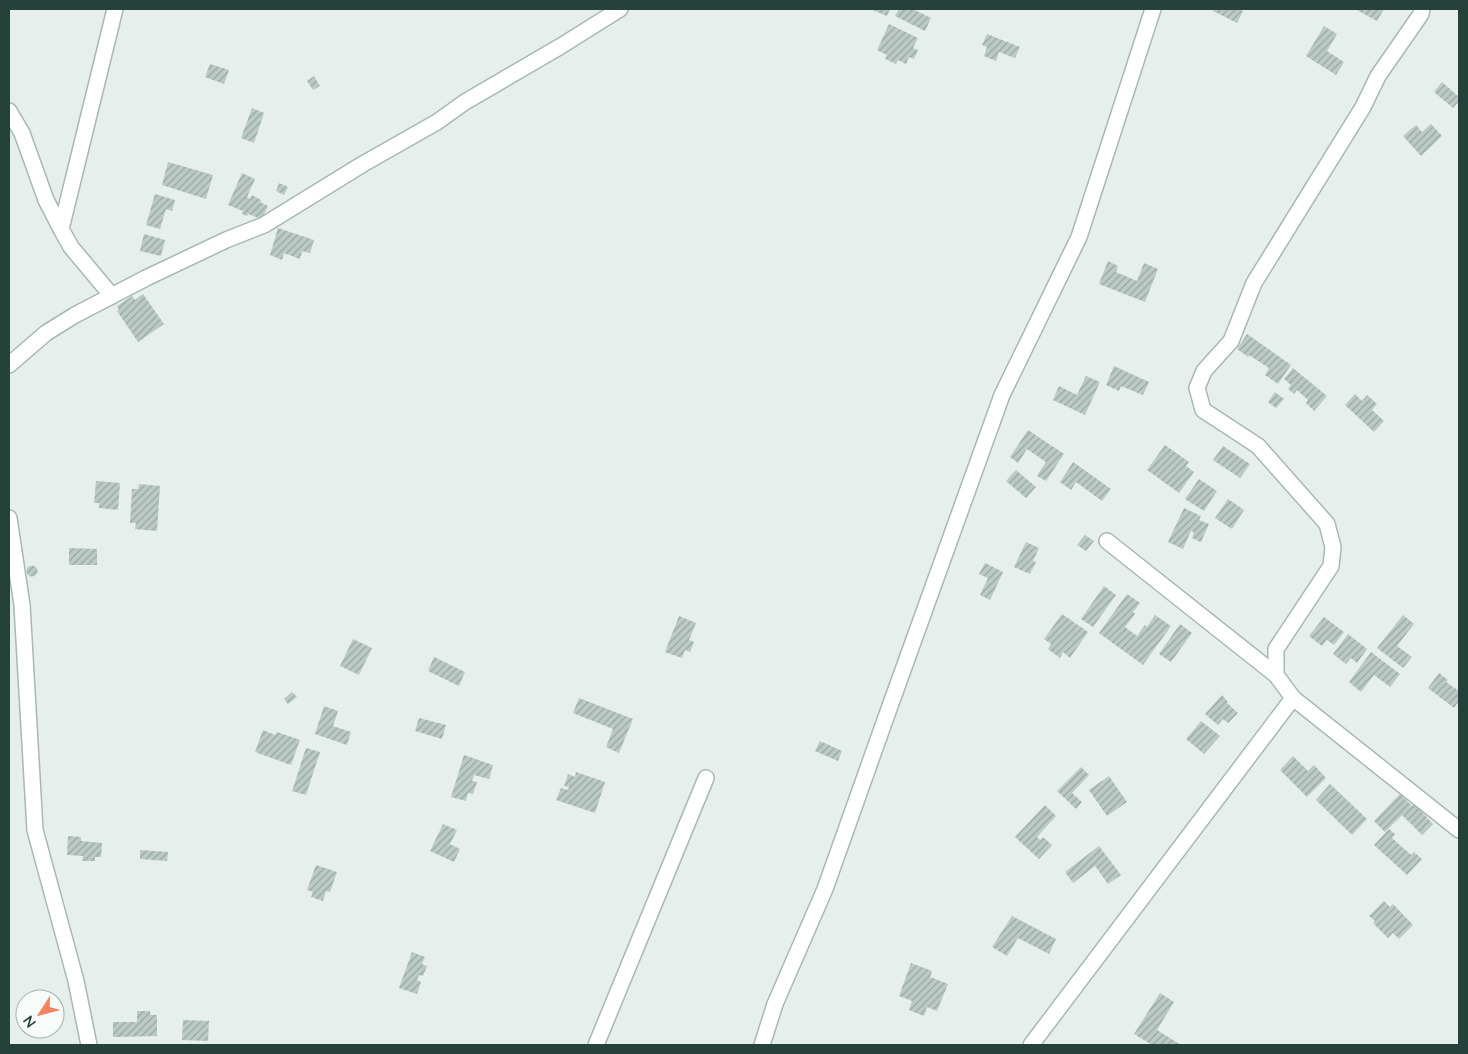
<svg xmlns="http://www.w3.org/2000/svg" width="1468" height="1054" viewBox="0 0 1468 1054" font-family="Lato,sans-serif">
	<defs>
		<pattern id="building-hatch" width="6" height="6" patternUnits="userSpaceOnUse" patternTransform="scale(1.25)"><rect width="6" height="6" fill="#bbcac4"/><path d="M-1 1l2-2M0 6l6-6M5 7l2-2" fill="none" stroke="#98a6a0"/></pattern>
	</defs>
	<rect width="100%" height="100%" fill="#e6efeb"/>
	<g fill="url(#building-hatch)">
		<polygon points="870,9 890,9 887,16"/>
		<polygon points="899,9 913,9 931,18 925,31 895,16"/>
		<polygon points="1214,9 1238,9 1243,11 1237,23 1213,11"/>
		<polygon points="1355,9 1384,9 1377,21"/>
		<polygon points="889,24 918,38 913,48 918,50 914,59 909,57 906,64 898,60 896,64 885,59 887,55 877,50"/>
		<polygon points="1324,26 1337,34 1327,51 1344,62 1336,75 1306,56"/>
		<polygon points="987,34 1020,47 1015,58 999,52 996,61 984,56 987,47 982,45"/>
		<polygon points="210,64 229,70 224,84 205,77"/>
		<polygon points="314,76 320,86 313,90 307,81"/>
		<polygon points="1442,82 1459,97 1459,101 1453,108 1434,92"/>
		<polygon points="252,108 264,113 254,143 241,138"/>
		<polygon points="1431,124 1442,136 1421,156 1403,136 1416,125 1422,132"/>
		<polygon points="168,162 213,175 206,199 162,185"/>
		<polygon points="242,173 255,179 247,197 250,199 252,195 261,200 260,202 268,206 262,219 248,214 247,216 242,214 243,211 228,205"/>
		<polygon points="279,183 288,187 284,195 276,191"/>
		<polygon points="155,194 175,200 172,211 166,209 160,229 146,225"/>
		<polygon points="278,228 314,240 310,253 302,251 300,259 284,253 282,260 270,255"/>
		<polygon points="144,234 165,240 161,256 140,251"/>
		<polygon points="1108,261 1118,266 1116,272 1137,281 1144,263 1158,269 1145,302 1099,284"/>
		<polygon points="143,294 164,324 138,342 117,311 119,310 117,306 132,296 135,300"/>
		<polygon points="1247,334 1291,365 1278,384 1265,375 1269,368 1249,355 1248,357 1237,349"/>
		<polygon points="1114,366 1149,382 1143,395 1121,386 1119,391 1106,385"/>
		<polygon points="1293,368 1327,396 1314,411 1306,403 1308,400 1297,390 1294,394 1288,389 1291,385 1284,379"/>
		<polygon points="1086,376 1100,382 1085,415 1053,400 1059,386 1077,395"/>
		<polygon points="1275,392 1284,399 1276,408 1268,402"/>
		<polygon points="1355,394 1362,401 1367,395 1377,404 1372,410 1384,421 1374,432 1345,405"/>
		<polygon points="1028,430 1064,454 1046,481 1037,476 1046,462 1027,449 1018,463 1010,457"/>
		<polygon points="1165,445 1189,462 1186,466 1194,472 1179,493 1147,470"/>
		<polygon points="1223,446 1250,464 1240,478 1213,460"/>
		<polygon points="1073,462 1111,489 1102,501 1076,482 1071,490 1060,482"/>
		<polygon points="1016,470 1036,487 1026,498 1006,481"/>
		<polygon points="1199,479 1217,491 1204,511 1185,499"/>
		<polygon points="96,481 120,483 118,510 99,508 99,503 94,503"/>
		<polygon points="139,484 160,486 157,531 135,529 136,523 130,523 132,489 138,489"/>
		<polygon points="1228,499 1244,510 1232,529 1215,518"/>
		<polygon points="1184,508 1201,516 1199,520 1209,524 1201,542 1192,538 1194,532 1191,531 1183,549 1168,542"/>
		<polygon points="1085,535 1094,541 1086,551 1077,545"/>
		<polygon points="1026,542 1039,548 1033,561 1036,562 1030,574 1014,567"/>
		<polygon points="69,548 97,549 97,565 69,565"/>
		<polygon points="985,563 1003,572 990,600 980,595 988,578 979,574"/>
		<circle cx="32" cy="571" r="5.5"/>
		<polygon points="1104,586 1116,595 1093,627 1081,619"/>
		<polygon points="1127,594 1140,603 1133,612 1135,614 1125,627 1137,636 1145,625 1147,627 1155,615 1171,626 1143,665 1099,633"/>
		<polygon points="1062,614 1088,632 1070,658 1063,652 1060,658 1048,649 1051,644 1044,639"/>
		<polygon points="1403,615 1414,624 1397,646 1412,657 1403,668 1377,648"/>
		<polygon points="679,616 696,623 689,640 694,642 690,652 685,650 682,658 665,652"/>
		<polygon points="1324,617 1344,632 1334,645 1327,640 1322,646 1309,636"/>
		<polygon points="1180,624 1192,633 1171,662 1159,654"/>
		<polygon points="1348,634 1367,649 1357,663 1351,658 1346,664 1333,654"/>
		<polygon points="353,639 372,648 359,675 340,666"/>
		<polygon points="1371,652 1400,674 1390,687 1374,675 1361,692 1349,682"/>
		<polygon points="434,657 465,672 459,686 428,671"/>
		<polygon points="1439,673 1448,680 1446,682 1459,691 1459,701 1454,708 1428,688"/>
		<polygon points="292,692 297,697 288,704 284,699"/>
		<polygon points="1222,695 1228,702 1227,703 1238,713 1228,723 1223,719 1218,725 1205,714"/>
		<polygon points="579,698 633,719 619,753 606,747 613,729 573,713"/>
		<polygon points="324,706 338,711 333,726 351,732 347,745 315,734"/>
		<polygon points="419,718 446,725 442,739 415,731"/>
		<polygon points="1201,721 1220,736 1204,754 1186,739"/>
		<polygon points="263,730 275,735 277,732 300,740 291,765 255,752"/>
		<polygon points="820,741 842,751 838,761 815,751"/>
		<polygon points="306,748 320,752 306,795 292,791"/>
		<polygon points="464,755 493,765 489,779 474,775 472,781 477,782 473,794 468,793 466,801 451,797"/>
		<polygon points="1293,756 1308,771 1314,765 1326,778 1307,797 1280,770"/>
		<polygon points="1081,767 1089,775 1072,793 1082,802 1076,809 1057,791"/>
		<polygon points="576,772 605,782 595,813 556,800 561,788 568,790 569,787 564,786 568,774 575,777"/>
		<polygon points="1109,776 1127,802 1107,816 1089,790"/>
		<polygon points="1330,784 1367,819 1352,835 1316,800"/>
		<polygon points="1400,794 1412,806 1414,804 1433,824 1422,835 1402,815 1385,832 1374,821"/>
		<polygon points="1045,805 1056,816 1037,837 1040,840 1043,837 1052,845 1039,859 1015,837"/>
		<polygon points="443,824 457,830 450,844 460,849 454,862 430,851"/>
		<polygon points="1389,829 1395,834 1392,838 1411,855 1414,852 1422,859 1407,875 1374,845"/>
		<polygon points="68,836 81,837 81,841 102,843 101,857 95,857 95,861 82,861 83,856 67,855"/>
		<polygon points="1099,846 1121,875 1108,884 1095,866 1073,883 1065,872"/>
		<polygon points="140,850 168,852 167,861 140,859"/>
		<polygon points="316,865 337,872 330,892 326,891 323,901 311,897 313,892 307,890"/>
		<polygon points="1384,901 1390,907 1393,904 1413,925 1399,939 1393,933 1388,938 1373,923 1375,921 1369,916"/>
		<polygon points="1012,916 1056,939 1049,954 1018,938 1007,956 992,947"/>
		<polygon points="412,952 425,957 422,964 427,966 423,976 419,975 417,980 421,982 417,994 399,988"/>
		<polygon points="911,963 932,971 930,977 948,984 937,1011 927,1007 924,1016 909,1010 912,1001 899,996"/>
		<polygon points="1160,993 1174,1002 1157,1030 1181,1045 1152,1045 1134,1034"/>
		<polygon points="137,1011 150,1011 150,1015 157,1015 157,1036 113,1037 113,1022 137,1022"/>
		<polygon points="183,1020 209,1021 208,1041 182,1040"/>
	</g>
	<g fill="none" stroke-linecap="round" stroke-linejoin="round">
		<defs>
			<g id="street">
				<polyline points="1422,9 1421,14 1378,76 1363,107 1254,283 1231,341 1204,371 1197,388 1203,410 1258,446 1327,524 1333,547 1331,566 1276,649 1276,675 1293,698 1459,830"/>
				<polyline points="9,111 22,133 46,200 61,229"/>
				<polyline points="112,296 71,247 61,229 115,9"/>
				<polyline points="9,365 46,333 75,315 146,278 226,240 264,225 363,164 437,122 465,102 561,46 620,9"/>
				<polyline points="9,518 22,605 35,830 76,981 89,1045"/>
				<polyline points="1107,541 1276,675"/>
				<polyline points="596,1045 706,778"/>
				<polyline points="762,1045 775,1004 825,889 885,720 1002,395 1079,237 1153,9"/>
				<polyline points="1031,1045 1293,698"/>
			</g>
		</defs>
		<use href="#street" stroke="#a8b8b2" stroke-width="18"/>
		<use href="#street" stroke="#fff" stroke-width="15"/>
	</g>
	<rect width="1468" height="1054" fill="none" stroke="#24423a" stroke-width="20"/>
	<g transform="translate(40 1014) rotate(234)"><circle r="24" fill="#f7fbf9" stroke="#a3b1ad"/>
	<path d="M0-4L9 19L0 12L-9 19Z" fill="#f4845f"/>
	<text y="-8" font-size="14" font-weight="bold" text-anchor="middle" fill="#24423a">N</text>
	</g>
</svg>
